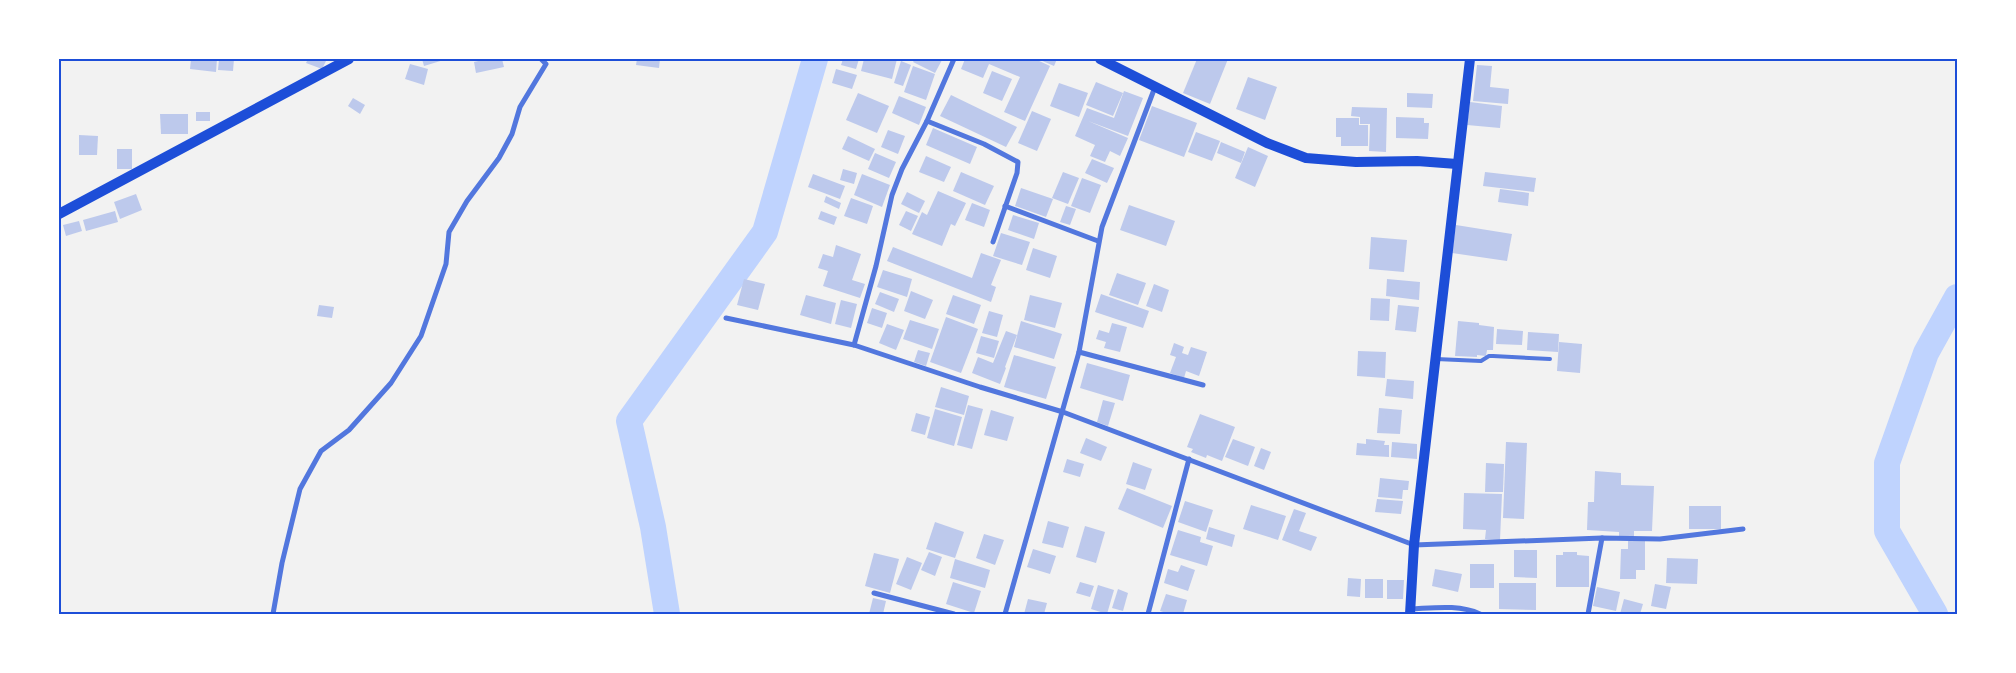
<svg xmlns="http://www.w3.org/2000/svg" width="2016" height="673" viewBox="0 0 2016 673" font-family="'Crimson Pro',serif">
	<rect width="100%" height="100%" fill="#f2f2f2"/>
	<g fill="none" stroke-linecap="round" stroke-linejoin="round">
		<g stroke="#bfd3fe" stroke-width="26">
			<polyline points="667,614 653,527 629,421 765,232 815,59"/>
			<polyline points="1935,614 1887,531 1887,463 1926,353 1957,297"/>
		</g>
	</g>
	<g fill="#bdc9ec">
		<polygon points="191,59 217,59 216,72 190,69"/>
		<polygon points="219,59 234,59 233,71 218,70"/>
		<polygon points="308,59 327,59 322,69 306,63"/>
		<polygon points="422,59 447,59 424,66"/>
		<polygon points="487,59 502,59 504,67 476,73 474,62"/>
		<polygon points="637,59 660,59 659,68 636,65"/>
		<polygon points="843,59 859,59 856,69 841,65"/>
		<polygon points="864,59 897,59 892,79 861,71"/>
		<polygon points="915,59 940,59 942,60 935,73 913,62"/>
		<polygon points="965,59 1035,59 1050,66 1025,121 1004,112 1020,77 989,64 983,78 961,69"/>
		<polygon points="1038,59 1057,59 1054,66"/>
		<polygon points="1197,59 1228,59 1210,104 1183,93"/>
		<polygon points="901,61 911,65 903,86 894,83"/>
		<polygon points="410,64 428,69 424,85 405,79"/>
		<polygon points="1477,65 1492,66 1490,87 1509,89 1508,104 1473,101"/>
		<polygon points="913,66 935,74 926,100 904,92"/>
		<polygon points="836,69 857,75 852,89 832,83"/>
		<polygon points="992,71 1012,79 1002,101 983,93"/>
		<polygon points="1248,77 1277,87 1265,120 1236,109"/>
		<polygon points="1096,82 1123,93 1113,116 1086,105"/>
		<polygon points="1059,83 1088,93 1079,117 1050,106"/>
		<polygon points="1124,91 1143,98 1128,136 1088,121 1128,138 1120,156 1110,151 1105,162 1090,156 1095,145 1075,136 1087,108 1114,118"/>
		<polygon points="858,93 889,106 877,133 846,120"/>
		<polygon points="1407,93 1433,94 1432,108 1407,107"/>
		<polygon points="951,95 1017,127 1006,147 940,116"/>
		<polygon points="899,96 926,107 919,125 892,113"/>
		<polygon points="353,98 365,105 360,114 348,106"/>
		<polygon points="1470,102 1502,106 1500,128 1467,125"/>
		<polygon points="1152,106 1197,123 1184,157 1139,140"/>
		<polygon points="1352,107 1387,108 1386,152 1369,151 1370,124 1360,124 1360,117 1351,116"/>
		<polygon points="1032,111 1051,119 1037,151 1018,143"/>
		<rect x="196" y="112" width="14" height="9"/>
		<polygon points="160,114 188,114 188,134 161,134"/>
		<polygon points="1396,117 1424,118 1424,123 1429,123 1428,139 1396,138"/>
		<polygon points="1336,118 1359,118 1359,125 1368,125 1368,146 1341,146 1341,137 1336,137"/>
		<polygon points="933,128 977,147 970,164 926,145"/>
		<polygon points="888,130 905,136 898,154 881,147"/>
		<polygon points="1196,132 1220,141 1212,161 1188,152"/>
		<polygon points="79,135 98,136 97,155 79,155"/>
		<polygon points="848,136 875,149 869,161 842,149"/>
		<polygon points="1221,142 1245,152 1241,163 1217,153"/>
		<polygon points="1248,147 1268,156 1255,187 1235,178"/>
		<rect x="117" y="149" width="15" height="20"/>
		<polygon points="875,153 896,162 889,178 868,169"/>
		<polygon points="926,156 951,167 944,182 919,172"/>
		<polygon points="1092,159 1114,168 1107,183 1085,173"/>
		<polygon points="843,169 857,173 854,184 840,180"/>
		<polygon points="961,172 994,186 985,205 953,191"/>
		<polygon points="1063,172 1079,178 1068,204 1052,198"/>
		<polygon points="1485,172 1536,178 1534,192 1483,186"/>
		<polygon points="813,174 845,186 840,199 808,187"/>
		<polygon points="862,174 890,185 882,207 854,195"/>
		<polygon points="1082,178 1101,185 1090,213 1071,206"/>
		<polygon points="1021,188 1053,199 1046,217 1015,206"/>
		<polygon points="1500,189 1529,193 1528,206 1498,202"/>
		<polygon points="938,191 966,203 955,226 951,224 942,246 912,234 922,212 927,215"/>
		<polygon points="907,192 925,201 919,213 901,204"/>
		<polygon points="136,194 142,210 120,219 114,202"/>
		<polygon points="826,196 841,203 839,209 824,202"/>
		<polygon points="851,198 873,206 867,224 844,216"/>
		<polygon points="972,203 990,210 984,227 965,220"/>
		<polygon points="1129,205 1175,221 1166,246 1120,230"/>
		<polygon points="1066,206 1076,209 1070,225 1060,222"/>
		<polygon points="115,211 118,222 86,231 83,220"/>
		<polygon points="821,211 837,217 834,225 818,219"/>
		<polygon points="906,211 918,216 911,231 899,225"/>
		<polygon points="1013,215 1039,223 1034,239 1008,230"/>
		<polygon points="79,221 82,231 66,236 63,225"/>
		<polygon points="1456,225 1512,234 1507,261 1452,253"/>
		<polygon points="1001,233 1030,242 1022,265 993,256"/>
		<polygon points="1371,237 1407,240 1404,272 1369,269"/>
		<polygon points="836,245 861,254 852,280 865,284 860,298 823,286 828,271 818,268 823,254 833,257"/>
		<polygon points="893,247 972,278 981,253 1001,260 991,285 996,287 991,302 887,261"/>
		<polygon points="1033,248 1057,256 1050,278 1026,270"/>
		<polygon points="883,270 912,279 907,297 877,287"/>
		<polygon points="1117,273 1146,283 1138,305 1109,295"/>
		<polygon points="744,279 765,284 758,310 737,305"/>
		<polygon points="1387,279 1420,282 1419,300 1386,296"/>
		<polygon points="1154,284 1169,290 1162,312 1146,306"/>
		<polygon points="911,291 933,300 925,319 904,311"/>
		<polygon points="880,292 899,299 894,312 875,304"/>
		<polygon points="1101,294 1149,311 1143,328 1095,312"/>
		<polygon points="806,295 836,303 831,324 800,315"/>
		<polygon points="953,295 981,305 974,324 946,314"/>
		<polygon points="1030,295 1062,303 1055,328 1024,320"/>
		<polygon points="1371,298 1390,299 1389,321 1370,320"/>
		<polygon points="841,300 857,304 851,328 835,324"/>
		<polygon points="319,305 334,307 332,318 317,316"/>
		<polygon points="1398,305 1419,307 1416,332 1395,330"/>
		<polygon points="872,308 887,313 882,328 867,323"/>
		<polygon points="989,311 1003,315 997,337 982,333"/>
		<polygon points="946,317 978,329 961,373 930,362"/>
		<polygon points="910,320 939,329 932,349 903,339"/>
		<polygon points="1021,321 1062,334 1054,359 1014,347"/>
		<polygon points="1458,321 1479,323 1479,325 1494,327 1493,350 1487,350 1486,356 1477,355 1477,357 1455,356"/>
		<polygon points="1112,323 1127,327 1120,352 1104,348 1106,342 1096,339 1099,330 1109,333"/>
		<polygon points="887,324 904,330 896,350 879,343"/>
		<polygon points="1497,329 1523,331 1522,345 1496,344"/>
		<polygon points="1006,331 1017,335 1005,367 1006,368 1000,384 972,373 978,357 993,363"/>
		<polygon points="1528,332 1559,334 1558,352 1527,350"/>
		<polygon points="981,336 999,341 994,358 976,353"/>
		<polygon points="1559,342 1582,344 1580,373 1557,371"/>
		<polygon points="1174,343 1184,347 1182,353 1188,355 1191,347 1207,352 1199,376 1186,371 1184,378 1170,373 1176,357 1170,355"/>
		<polygon points="918,350 930,353 926,366 914,362"/>
		<polygon points="1358,351 1386,352 1385,378 1357,376"/>
		<polygon points="1014,355 1056,367 1046,399 1004,387"/>
		<polygon points="1087,363 1130,375 1123,401 1080,388"/>
		<polygon points="1387,379 1414,381 1413,399 1385,396"/>
		<polygon points="941,387 969,396 964,415 935,407"/>
		<polygon points="1103,400 1115,403 1108,426 1097,422"/>
		<polygon points="968,405 983,409 972,449 957,445"/>
		<polygon points="1379,408 1402,410 1400,434 1377,433"/>
		<polygon points="935,409 962,417 954,446 927,438"/>
		<polygon points="991,410 1014,417 1007,441 984,435"/>
		<polygon points="916,413 930,417 925,435 911,431"/>
		<polygon points="1200,414 1235,427 1222,461 1207,455 1206,458 1191,452 1193,449 1187,447"/>
		<polygon points="1086,438 1107,447 1101,461 1080,453"/>
		<polygon points="1233,439 1255,447 1248,466 1225,457"/>
		<polygon points="1366,439 1385,441 1384,445 1389,445 1389,457 1356,455 1357,443 1366,444"/>
		<polygon points="1392,442 1417,444 1417,459 1391,457"/>
		<polygon points="1506,442 1527,443 1524,519 1503,518"/>
		<polygon points="1261,448 1271,452 1264,470 1254,466"/>
		<polygon points="1067,459 1084,464 1080,477 1063,472"/>
		<polygon points="1133,462 1152,469 1145,490 1126,484"/>
		<polygon points="1486,463 1504,464 1503,492 1485,492"/>
		<polygon points="1595,471 1621,473 1621,485 1654,486 1652,531 1634,531 1634,538 1619,537 1619,532 1587,530 1588,502 1594,502"/>
		<polygon points="1380,478 1409,481 1408,490 1403,490 1402,499 1378,497"/>
		<polygon points="1127,488 1172,506 1163,528 1118,509"/>
		<polygon points="1464,493 1502,494 1500,540 1485,539 1486,530 1463,529"/>
		<polygon points="1377,499 1403,501 1401,514 1375,512"/>
		<polygon points="1185,501 1213,510 1206,532 1178,522"/>
		<polygon points="1251,505 1286,516 1278,540 1243,529"/>
		<rect x="1689" y="506" width="32" height="23"/>
		<polygon points="1294,509 1306,513 1299,531 1317,537 1311,551 1282,540"/>
		<polygon points="1048,521 1069,527 1063,548 1042,543"/>
		<polygon points="935,522 964,532 955,558 926,549"/>
		<polygon points="1085,526 1105,532 1096,563 1076,557"/>
		<polygon points="1209,527 1235,535 1232,547 1206,539"/>
		<polygon points="1178,530 1201,537 1200,542 1213,546 1207,566 1170,555"/>
		<polygon points="984,534 1004,540 995,565 976,558"/>
		<polygon points="1628,541 1645,541 1645,570 1636,570 1636,579 1620,579 1621,549 1628,549"/>
		<polygon points="1033,549 1056,556 1050,574 1027,567"/>
		<polygon points="1514,550 1537,550 1537,578 1514,577"/>
		<polygon points="929,552 942,557 935,576 921,570"/>
		<polygon points="1563,552 1577,552 1577,555 1589,556 1589,587 1556,587 1556,555 1563,555"/>
		<polygon points="874,553 899,559 890,593 865,586"/>
		<polygon points="907,557 922,563 911,590 896,584"/>
		<polygon points="1667,558 1698,559 1697,584 1666,583"/>
		<polygon points="955,559 990,570 985,588 950,578"/>
		<rect x="1470" y="564" width="24" height="24"/>
		<polygon points="1181,565 1195,570 1188,591 1164,583 1168,569 1178,572"/>
		<polygon points="1435,569 1462,574 1458,592 1432,586"/>
		<polygon points="1348,578 1361,579 1360,597 1347,596"/>
		<rect x="1365" y="579" width="18" height="19"/>
		<polygon points="1387,580 1404,580 1403,599 1387,599"/>
		<polygon points="953,582 981,591 974,613 946,604"/>
		<polygon points="1080,582 1094,586 1090,597 1076,593"/>
		<polygon points="1499,583 1536,583 1536,610 1499,609"/>
		<polygon points="1655,584 1671,587 1666,609 1651,606"/>
		<polygon points="1098,585 1114,590 1107,614 1091,609"/>
		<polygon points="1597,587 1620,592 1616,611 1593,606"/>
		<polygon points="1118,589 1128,593 1123,611 1112,608"/>
		<polygon points="1166,594 1187,600 1183,614 1170,614 1160,611"/>
		<polygon points="873,598 886,601 883,614 869,614"/>
		<polygon points="1028,599 1047,603 1044,614 1024,614"/>
		<polygon points="1624,599 1643,604 1640,614 1620,614"/>
	</g>
	<g fill="none" stroke-linecap="round" stroke-linejoin="round">
		<polyline stroke="#5277de" stroke-width="4" points="1436,359 1481,361 1489,356 1493,356 1550,359"/>
		<g stroke="#5277de" stroke-width="5">
			<polyline points="927,121 984,144 1018,162 1017,173 993,242"/>
			<polyline points="1005,206 1098,241"/>
			<polyline points="726,318 854,345 980,387 1063,412 1414,545 1602,538 1660,539 1743,529"/>
			<polyline points="854,345 876,266 892,195 902,169 927,121 954,59"/>
			<polyline points="1079,352 1203,385"/>
			<polyline points="874,593 954,614"/>
			<path d="M1411,609c22,-1 48,-5 69,5"/>
			<polyline points="273,614 282,563 300,489 321,451 349,430 391,383 421,336 446,264 449,232 467,201 499,158 512,134 520,107 546,64 541,59"/>
			<polyline points="1005,614 1079,352 1102,227 1155,87"/>
			<polyline points="1148,614 1189,459"/>
			<polyline points="1588,614 1602,538"/>
		</g>
		<g stroke="#1d4ed8" stroke-width="10">
			<polyline points="1100,59 1267,143 1306,158 1356,162 1417,161 1457,164"/>
			<polyline points="59,214 349,59"/>
			<polyline points="1410,614 1414,545 1470,59"/>
		</g>
	</g>
	<rect width="2016" height="673" fill="none" stroke="#ffffff" stroke-width="120"/>
	<rect x="60" y="60" width="1896" height="553" fill="none" stroke="#1d4ed8" stroke-width="2"/>
</svg>
